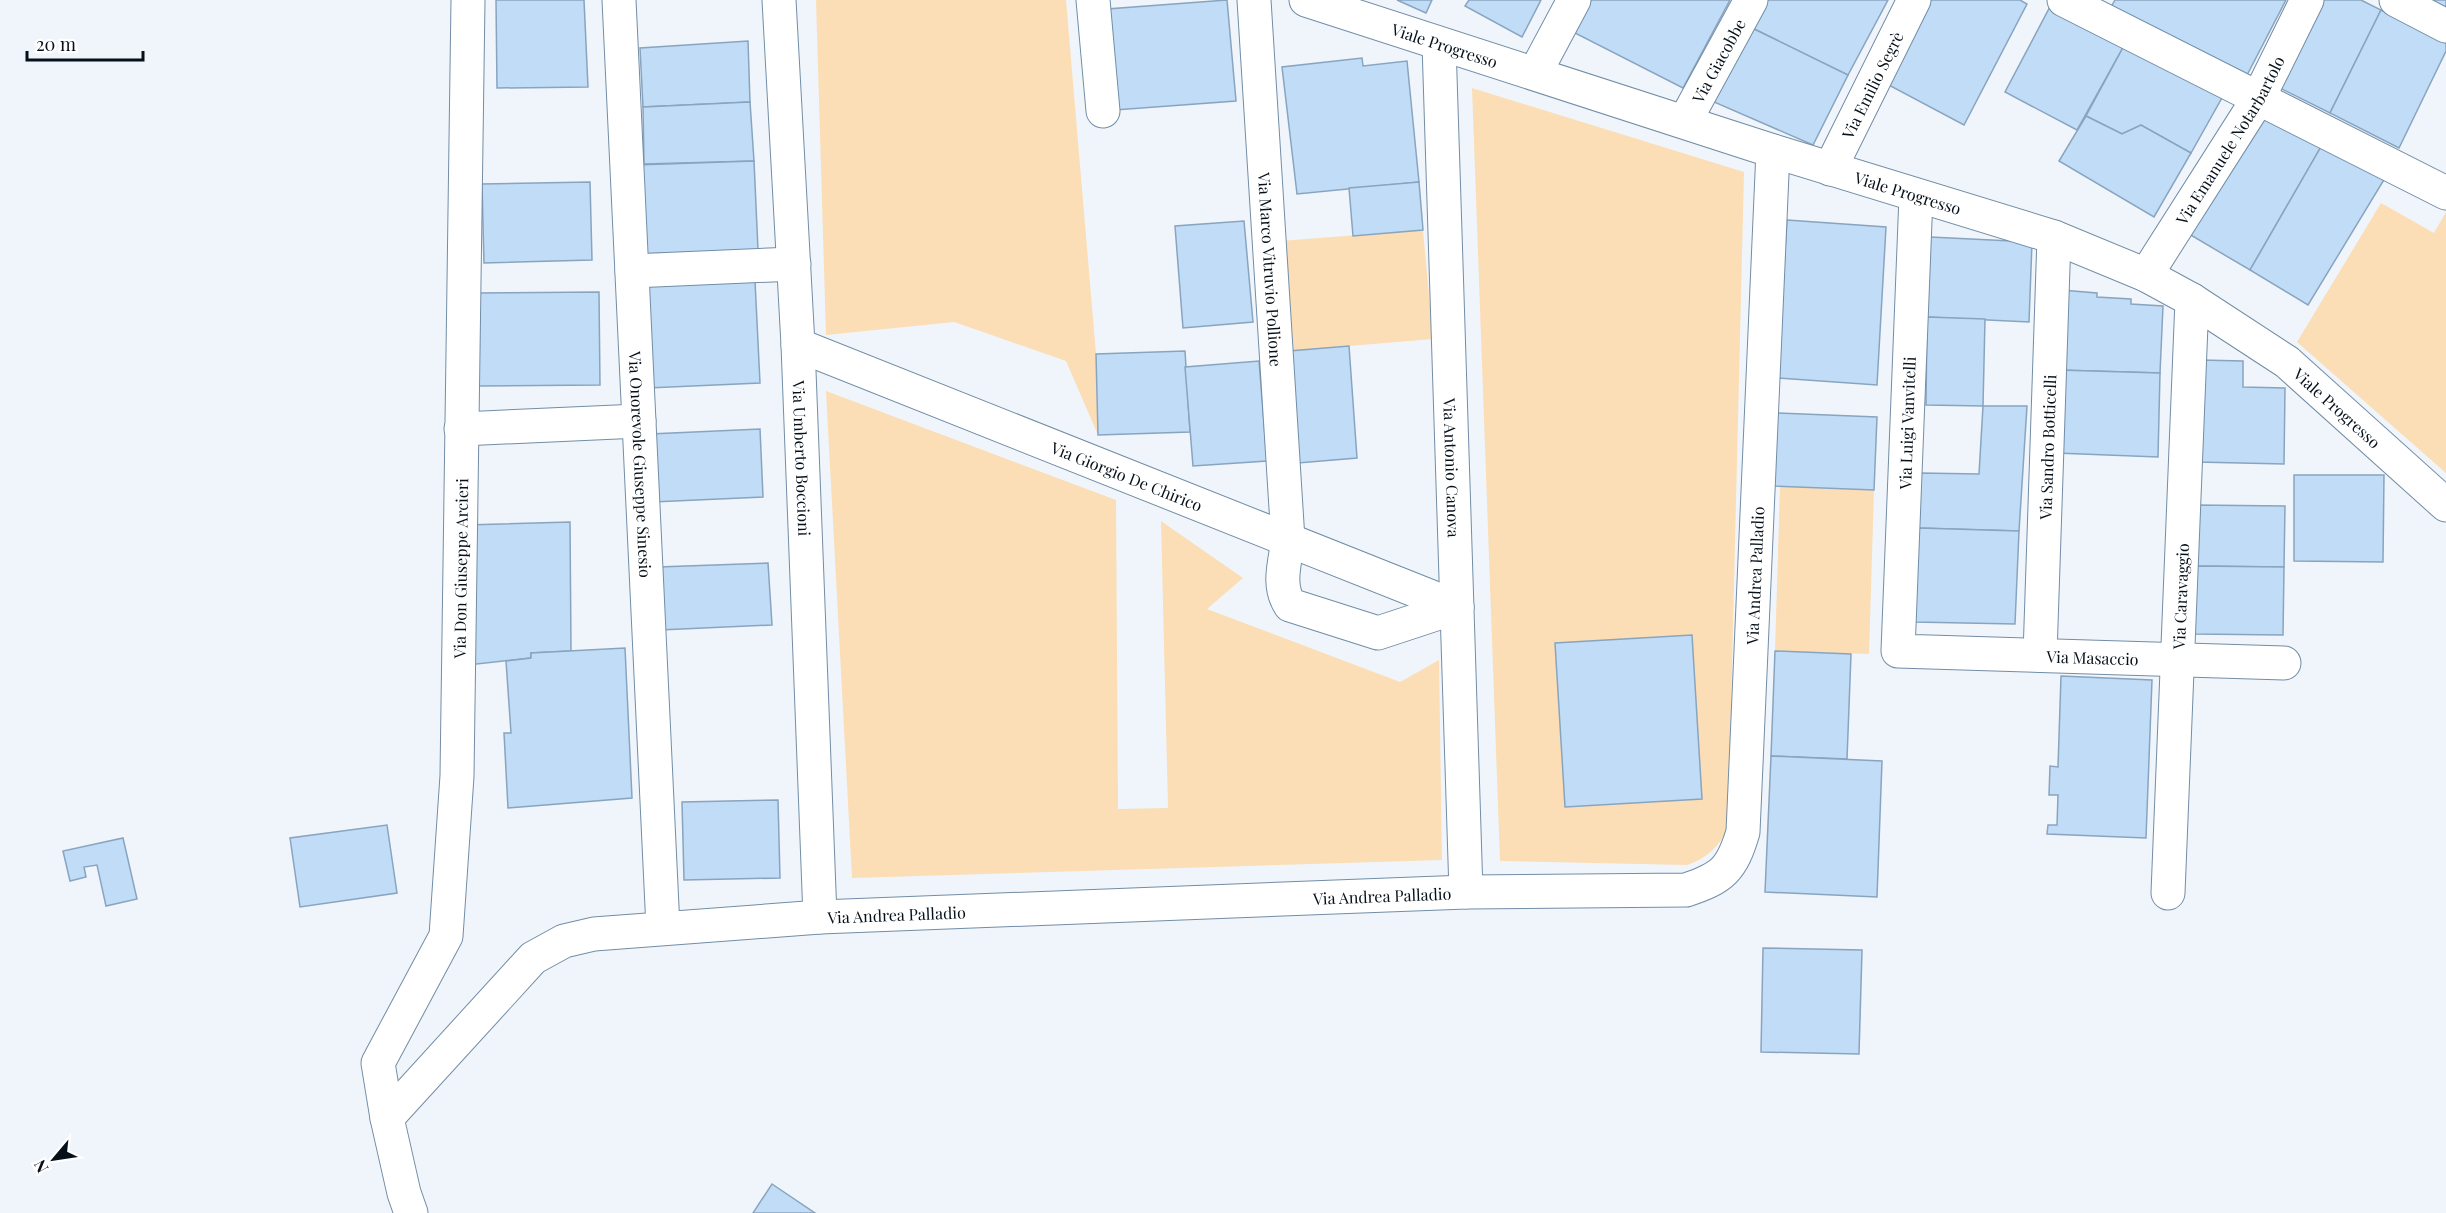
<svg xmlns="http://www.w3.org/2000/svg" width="2446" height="1213" viewBox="0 0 2446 1213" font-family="'Playfair Display',serif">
	<rect width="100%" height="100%" fill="#eff5fb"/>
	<g fill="#fbdeb6">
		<polygon points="816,0 1066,0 1096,354 1098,435 1066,361 954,322 826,335"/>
		<path d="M1472,88l272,84 -16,657c-10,18 -21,29 -41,36l-187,-4z"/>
		<polygon points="2381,203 2434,233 2446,212 2446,473 2297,342"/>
		<polygon points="1423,230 1433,339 1289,351 1280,241"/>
		<polygon points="826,391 1116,500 1118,809 1168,808 1161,521 1243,578 1207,609 1400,682 1439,660 1442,860 852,878"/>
		<polygon points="1780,486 1874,490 1869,654 1775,651"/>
	</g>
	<g fill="#c0dcf7" stroke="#89a4bf" stroke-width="1.5">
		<polygon points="496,0 584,0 588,87 497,88"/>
		<polygon points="1227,0 1236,101 1115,110 1107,9"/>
		<polygon points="1397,0 1432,0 1426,13"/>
		<polygon points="1469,0 1541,0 1522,37 1465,6"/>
		<polygon points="1591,0 1730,0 1683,88 1573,32"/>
		<polygon points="1767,0 1888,0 1848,75 1752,28"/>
		<polygon points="1926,0 2020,0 2027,4 1964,125 1883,82"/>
		<polygon points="2115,0 2286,0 2246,77 2111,7"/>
		<polygon points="2316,0 2361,0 2381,10 2330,113 2274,85"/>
		<polygon points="2431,0 2446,0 2446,8"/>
		<polygon points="2053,1 2126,42 2077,130 2005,92"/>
		<polygon points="2381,10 2446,42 2446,51 2399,148 2330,113"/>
		<polygon points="1752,28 1848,75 1813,145 1714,102"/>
		<polygon points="748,41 750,102 643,107 640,48"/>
		<polygon points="2126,42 2223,96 2191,153 2141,125 2122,134 2086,116"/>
		<polygon points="1362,58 1363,66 1407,61 1419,182 1297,194 1282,67"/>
		<polygon points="750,102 754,161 644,164 643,107"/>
		<polygon points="2261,110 2322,145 2250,270 2189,234"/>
		<polygon points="2086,116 2122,134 2141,125 2191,153 2154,217 2059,161"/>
		<polygon points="2322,145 2385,178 2308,305 2250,270"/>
		<polygon points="754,161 758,250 639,254 636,165"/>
		<polygon points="590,182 592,260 484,263 482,184"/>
		<polygon points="1419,182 1423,230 1353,236 1349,188"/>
		<polygon points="1787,220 1886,227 1877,385 1777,378"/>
		<polygon points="1244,221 1253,322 1183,328 1175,226"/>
		<polygon points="1930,237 2032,242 2029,322 1927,317"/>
		<polygon points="755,281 760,383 648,388 643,285"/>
		<polygon points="2061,290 2097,293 2097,297 2131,299 2131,304 2163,306 2160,373 2058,370"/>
		<polygon points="599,292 600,385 479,386 478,293"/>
		<polygon points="1927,317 1985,319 1983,406 1926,405"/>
		<polygon points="1349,346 1357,458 1298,463 1289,351"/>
		<polygon points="1185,351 1190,432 1098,435 1096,354"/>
		<polygon points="2200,360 2243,361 2243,387 2285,388 2284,464 2197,462"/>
		<polygon points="1259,361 1267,461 1193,466 1185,367"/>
		<polygon points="2058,370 2160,373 2158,457 2056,453"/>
		<polygon points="1983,406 2027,406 2019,531 1919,528 1921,473 1979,474"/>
		<polygon points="1776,413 1877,417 1874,490 1774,486"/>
		<polygon points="760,429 763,497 653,502 650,434"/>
		<polygon points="2294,475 2384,475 2383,562 2294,561"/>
		<polygon points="2196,505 2285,506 2284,567 2194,566"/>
		<polygon points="570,522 571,651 531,653 531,658 468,665 466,525"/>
		<polygon points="1919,528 2019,531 2015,624 1914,622"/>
		<polygon points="768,563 772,625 660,630 658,567"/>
		<polygon points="2194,566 2284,567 2283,635 2194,634"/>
		<polygon points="1692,635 1702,799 1565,807 1555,643"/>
		<polygon points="625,648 632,798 508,808 504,733 511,733 506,661 531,658 531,653"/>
		<polygon points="1775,651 1851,654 1847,759 1771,756"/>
		<polygon points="2061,676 2152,680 2146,838 2047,834 2048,825 2057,825 2058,795 2049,795 2050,766 2058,767"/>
		<polygon points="1771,756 1882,761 1877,897 1765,892"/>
		<polygon points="778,800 780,878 684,880 682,802"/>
		<polygon points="387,825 397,893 300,907 290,838"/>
		<polygon points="123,838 137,899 106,906 97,865 84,867 86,877 70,881 63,851"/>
		<polygon points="1763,948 1862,950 1859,1054 1761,1052"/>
		<polygon points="772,1184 815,1213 753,1213"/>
	</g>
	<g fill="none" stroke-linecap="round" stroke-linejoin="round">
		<defs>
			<g id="street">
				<path id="s1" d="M619,0l44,928"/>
				<path id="s2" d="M779,0l19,345 22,572"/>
				<polyline points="1093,0 1103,111"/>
				<path id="s3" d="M1254,0l34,540c-3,23 -11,45 2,65l88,28 79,-26"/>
				<path id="s4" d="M1306,0l467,151 281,86 92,38 46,25 95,62 159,143"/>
				<polyline points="2064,0 2446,193"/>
				<polyline points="2396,0 2446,26"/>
				<path id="s5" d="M1439,44l27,848"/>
				<polyline points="1535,73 1574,0"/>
				<path id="s6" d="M1685,121l66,-121"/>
				<path id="s7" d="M1830,169l84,-169"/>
				<path id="s8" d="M1916,196l-18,455 386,12"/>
				<polyline points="632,271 794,264"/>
				<path id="s9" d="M2146,275l112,-176 49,-99"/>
				<path id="s10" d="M798,345l659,262"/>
				<polyline points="461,429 639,421"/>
				<path id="s11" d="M2040,655l14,-418"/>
				<path id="s12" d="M2168,893l24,-593"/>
				<path id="s13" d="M387,1118l146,-160 31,-17 30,-7 226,-17 646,-25 220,-2c37,-12 46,-21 57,-58l30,-681"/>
				<path id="s14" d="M411,1213l-7,-20 -17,-75 -9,-55 68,-127 11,-160 11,-776"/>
			</g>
		</defs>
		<use href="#street" stroke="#728da6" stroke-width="35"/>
		<use href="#street" stroke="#fff" stroke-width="33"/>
	</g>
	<g text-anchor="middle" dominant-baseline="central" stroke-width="4.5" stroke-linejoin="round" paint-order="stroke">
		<g font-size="16" fill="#061019" stroke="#fff">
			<text stroke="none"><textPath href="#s4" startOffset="146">Viale Progresso</textPath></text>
			<text stroke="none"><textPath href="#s6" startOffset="69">Via Giacobbe</textPath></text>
			<text stroke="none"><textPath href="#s7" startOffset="94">Via Emilio Segrè</textPath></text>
			<text stroke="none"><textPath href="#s9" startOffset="159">Via Emanuele Notarbartolo</textPath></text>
			<text stroke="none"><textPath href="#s4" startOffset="632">Viale Progresso</textPath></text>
			<text stroke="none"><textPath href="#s3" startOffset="270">Via Marco Vitruvio Pollione</textPath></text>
			<text stroke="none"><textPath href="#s4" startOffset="1118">Viale Progresso</textPath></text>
			<text transform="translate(1907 423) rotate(-88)">Via Luigi Vanvitelli</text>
			<text stroke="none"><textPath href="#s11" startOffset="208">Via Sandro Botticelli</textPath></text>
			<text stroke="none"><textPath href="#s2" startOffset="459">Via Umberto Boccioni</textPath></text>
			<text stroke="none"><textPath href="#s1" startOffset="465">Via Onorevole Giuseppe Sinesio</textPath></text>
			<text stroke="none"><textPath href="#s5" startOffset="424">Via Antonio Canova</textPath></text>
			<text stroke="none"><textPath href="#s10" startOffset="354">Via Giorgio De Chirico</textPath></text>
			<text stroke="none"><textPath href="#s14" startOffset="666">Via Don Giuseppe Arcieri</textPath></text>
			<text stroke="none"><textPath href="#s13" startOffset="1719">Via Andrea Palladio</textPath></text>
			<text stroke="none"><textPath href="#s12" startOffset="297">Via Caravaggio</textPath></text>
			<text stroke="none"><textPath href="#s8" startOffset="650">Via Masaccio</textPath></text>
			<text stroke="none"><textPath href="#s13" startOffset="1072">Via Andrea Palladio</textPath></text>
			<text stroke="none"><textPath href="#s13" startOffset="586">Via Andrea Palladio</textPath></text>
		</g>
	</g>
	<g transform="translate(54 1159) rotate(241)" stroke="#ffffff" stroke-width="4.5" paint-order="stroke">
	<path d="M0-4.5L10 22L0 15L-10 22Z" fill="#061019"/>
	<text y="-9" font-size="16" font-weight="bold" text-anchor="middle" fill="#061019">N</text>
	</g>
	<path d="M27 51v9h116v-9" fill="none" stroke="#061019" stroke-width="3"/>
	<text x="36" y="51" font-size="18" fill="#061019" stroke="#ffffff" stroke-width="4.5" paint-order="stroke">20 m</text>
</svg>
